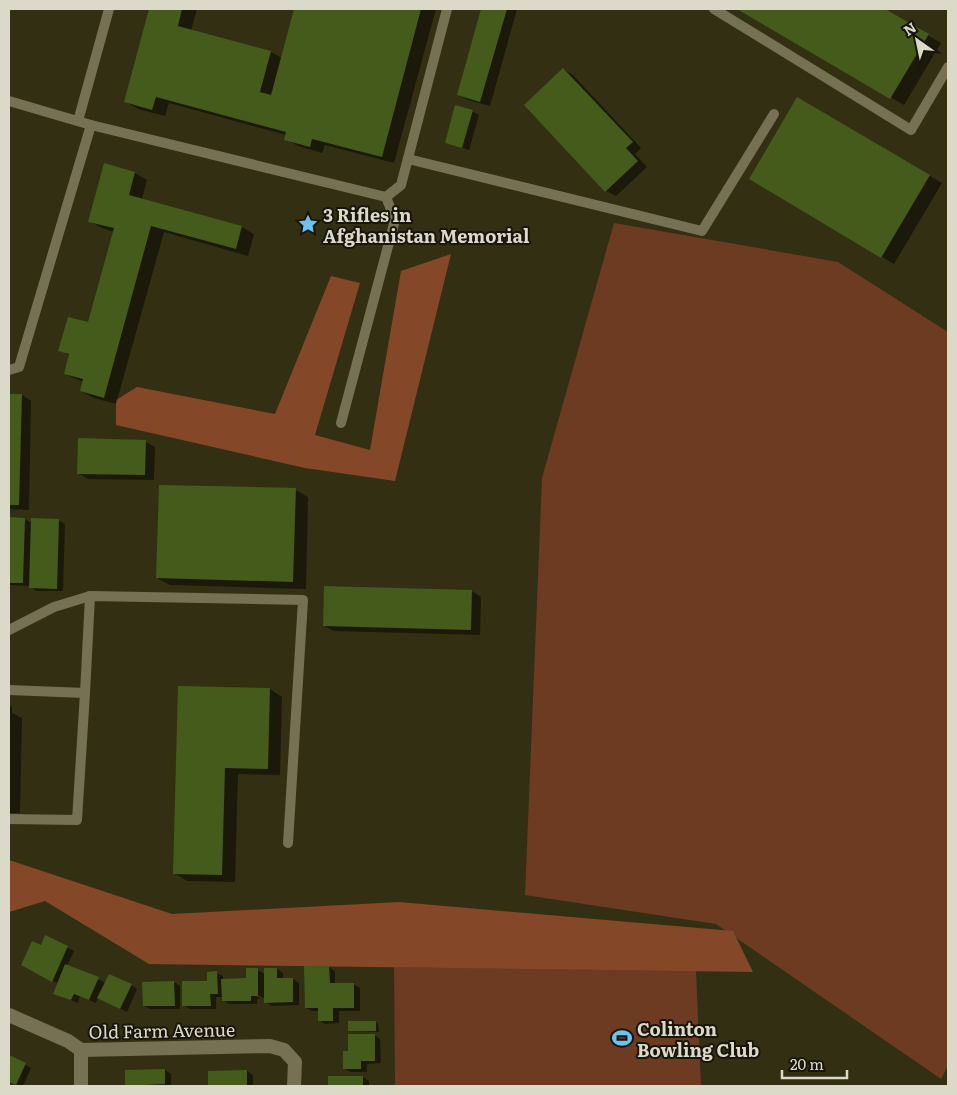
<svg xmlns="http://www.w3.org/2000/svg" width="957" height="1095" viewBox="0 0 957 1095" font-family="Literata,serif">
	<rect width="100%" height="100%" fill="#332f12"/>
	<g fill="#6c3b21">
		<polygon points="614,223 838,262 948,332 948,1066 941,1079 716,924 525,895 542,478"/>
		<polygon points="394,967 696,971 701,1086 395,1086"/>
	</g>
	<g fill="#844829">
		<polygon points="451,254 395,481 305,468 116,425 116,400 137,387 275,414 331,276 360,283 315,435 370,450 401,271"/>
		<polygon points="9,860 172,914 399,902 733,931 753,972 149,964 45,901 9,912"/>
	</g>
	<g fill="#0007">
		<polygon points="151,9 197,9 191,31 271,52 282,58 296,9 436,9 394,163 325,145 322,153 298,146 285,139 286,135 169,103 165,116 138,109 126,102"/>
		<polygon points="483,9 517,9 490,106 468,100 458,95"/>
		<polygon points="740,9 883,9 941,43 904,105"/>
		<polygon points="563,69 573,75 641,148 635,154 647,167 616,196 606,191"/>
		<polygon points="798,99 942,183 894,264 750,179"/>
		<polygon points="472,111 479,115 469,150 446,142"/>
		<polygon points="135,173 147,180 142,199 242,227 254,234 248,256 164,232 116,404 94,398 81,391 83,382 65,374 70,356 60,350 89,324 114,232 102,228 89,221"/>
		<polygon points="9,395 22,395 31,401 29,510 9,509"/>
		<polygon points="146,442 155,447 154,480 88,479 78,473"/>
		<polygon points="296,490 308,497 306,589 170,585 157,578"/>
		<polygon points="9,518 25,519 32,523 58,520 65,524 63,591 36,591 30,586 9,585"/>
		<polygon points="472,591 481,597 480,635 334,631 324,626"/>
		<polygon points="180,687 270,689 282,697 280,775 238,774 235,882 187,881 174,873"/>
		<polygon points="9,705 12,707 12,713 22,718 20,813 9,813"/>
		<polygon points="45,937 74,951 67,966 106,983 131,985 137,989 127,1012 98,998 96,1003 80,996 78,1003 61,996 59,984 23,965 41,946"/>
		<polygon points="329,967 335,971 335,984 353,984 360,988 360,1011 339,1011 339,1023 325,1024 319,1020 319,1011 312,1011 306,1008 306,968"/>
		<polygon points="277,969 283,973 283,980 293,979 299,983 299,1005 272,1006 265,1002 265,999 253,992 252,994 261,999 257,999 257,1004 229,1004 223,1000 223,997 216,997 216,1009 190,1009 183,1005 208,982 208,973 217,973 223,976 223,980 247,980 257,970 265,974"/>
		<polygon points="174,982 180,986 180,1009 150,1009 144,1006"/>
		<polygon points="376,1022 378,1024 379,1032 350,1031"/>
		<polygon points="374,1035 380,1039 381,1063 367,1064 367,1072 351,1072 344,1069 349,1053"/>
		<polygon points="9,1057 31,1068 23,1086 9,1082"/>
		<polygon points="165,1070 171,1074 171,1086 126,1086 126,1071"/>
		<polygon points="247,1071 253,1075 253,1086 209,1086 209,1072"/>
		<polygon points="363,1077 369,1081 369,1086 329,1086 329,1078"/>
	</g>
	<g fill="#445b1b">
		<polygon points="149,9 182,9 178,26 271,51 260,92 271,95 294,9 421,9 382,157 312,139 310,147 284,140 286,132 156,97 152,110 124,102"/>
		<polygon points="481,9 507,9 480,102 457,95"/>
		<polygon points="737,9 885,9 929,34 890,99"/>
		<polygon points="563,68 633,142 626,148 638,161 605,192 524,105"/>
		<polygon points="797,97 930,175 881,258 749,179"/>
		<polygon points="455,105 473,110 462,148 445,143"/>
		<polygon points="104,163 135,172 129,195 242,226 236,249 151,226 104,398 80,391 83,379 64,374 69,354 58,351 68,317 88,322 114,228 88,222"/>
		<polygon points="9,394 22,394 19,505 9,505"/>
		<polygon points="78,438 146,440 145,475 77,474"/>
		<polygon points="159,485 296,488 293,582 156,578"/>
		<polygon points="9,517 25,518 23,583 9,583"/>
		<polygon points="31,518 59,519 57,589 29,588"/>
		<polygon points="324,586 472,590 471,630 323,626"/>
		<polygon points="178,686 270,688 268,769 225,768 222,875 173,874"/>
		<polygon points="45,935 68,946 52,982 21,965 32,941 41,945"/>
		<polygon points="65,964 99,977 89,1000 74,994 71,1000 53,994"/>
		<polygon points="304,966 329,966 330,983 354,983 354,1008 333,1008 333,1021 318,1021 318,1008 305,1008"/>
		<polygon points="246,968 258,968 258,996 251,996 251,1001 222,1001 221,979 246,978"/>
		<polygon points="264,968 277,968 277,978 293,978 293,1002 264,1003"/>
		<polygon points="217,971 218,994 210,994 211,1006 182,1006 182,981 207,981 207,972"/>
		<polygon points="109,974 132,984 120,1009 97,998"/>
		<polygon points="174,981 175,1006 143,1006 142,982"/>
		<rect x="348" y="1021" width="28" height="10"/>
		<polygon points="348,1034 375,1034 375,1061 361,1061 361,1069 343,1069 343,1051 348,1051"/>
		<polygon points="9,1055 26,1063 16,1085 9,1082"/>
		<polygon points="165,1069 165,1084 125,1086 125,1070"/>
		<polygon points="247,1070 247,1086 208,1086 208,1071"/>
		<rect x="328" y="1076" width="35" height="10"/>
	</g>
	<g fill="none" stroke-linecap="round" stroke-linejoin="round">
		<g stroke="#757152" stroke-width="10">
			<polyline points="714,9 911,130 948,67"/>
			<polyline points="9,101 91,125 386,197 401,185 447,9"/>
			<polyline points="78,121 109,9"/>
			<polyline points="408,159 702,231 774,114"/>
			<polyline points="9,370 19,367 91,125"/>
			<polyline points="341,423 395,220 386,197"/>
			<polyline points="9,630 54,607 90,596 303,600 288,843"/>
			<polyline points="9,690 85,693 90,596"/>
			<polyline points="9,819 77,820 85,693"/>
		</g>
		<g stroke="#757152" stroke-width="14">
			<polyline points="9,1015 68,1041 81,1050 270,1046 284,1050 295,1062 294,1086"/>
			<polyline points="81,1086 81,1050"/>
		</g>
	</g>
	<defs>
		<symbol id="sight-bare" viewBox="-9 -9 18 18"><path d="M0-6L1.8-2.2L6-1.7L2.9 1.2L3.7 5.4L0 3.3L-3.7 5.4L-2.9 1.2L-6-1.7L-1.8-2.2Z" fill="#6ac3f2" stroke="#18160a" stroke-width="2.5" paint-order="stroke"/></symbol>
		<symbol id="stadium-bare" viewBox="-9 -9 18 18"><path d="M0-5a6.5 5 0 1 0 0 10a6.5 5 0 1 0 0-10ZM-3.5-1.8h7v3.6h-7Z" fill="#6ac3f2" stroke="#18160a" stroke-width="2.5" paint-order="stroke"/></symbol>
	</defs>
	<g fill-rule="evenodd">
		<use href="#sight-bare" x="294" y="210" width="28" height="28"/>
		<use href="#stadium-bare" x="608" y="1024" width="28" height="28"/>
	</g>
	<g text-anchor="middle" dominant-baseline="central" stroke-width="4" stroke-linejoin="round" paint-order="stroke">
		<g font-size="18" font-weight="bold" fill="#dbd9c8" stroke="#18160a" text-anchor="start">
			<text x="323" y="214">3 Rifles in<tspan x="323" dy="21">Afghanistan Memorial</tspan></text>
			<text x="637" y="1028">Colinton<tspan x="637" dy="21">Bowling Club</tspan></text>
		</g>
		<g font-size="18" fill="#dbd9c8" stroke="#18160a">
			<text transform="translate(162 1030) rotate(-1)">Old Farm Avenue</text>
		</g>
	</g>
	<rect width="957" height="1095" fill="none" stroke="#dbd9c8" stroke-width="20"/>
	<g transform="translate(917 40) rotate(327)" stroke="#18160a" stroke-width="4" paint-order="stroke">
	<path d="M0-4L9 19L0 12L-9 19Z" fill="#dbd9c8"/>
	<text y="-8" font-size="14" font-weight="bold" text-anchor="middle" fill="#dbd9c8">N</text>
	</g>
	<path d="M782 1070v8h65v-8" fill="none" stroke="#dbd9c8" stroke-width="2.5"/>
	<text x="790" y="1070" font-size="15" fill="#dbd9c8" stroke="#18160a" stroke-width="4" paint-order="stroke">20 m</text>
</svg>
